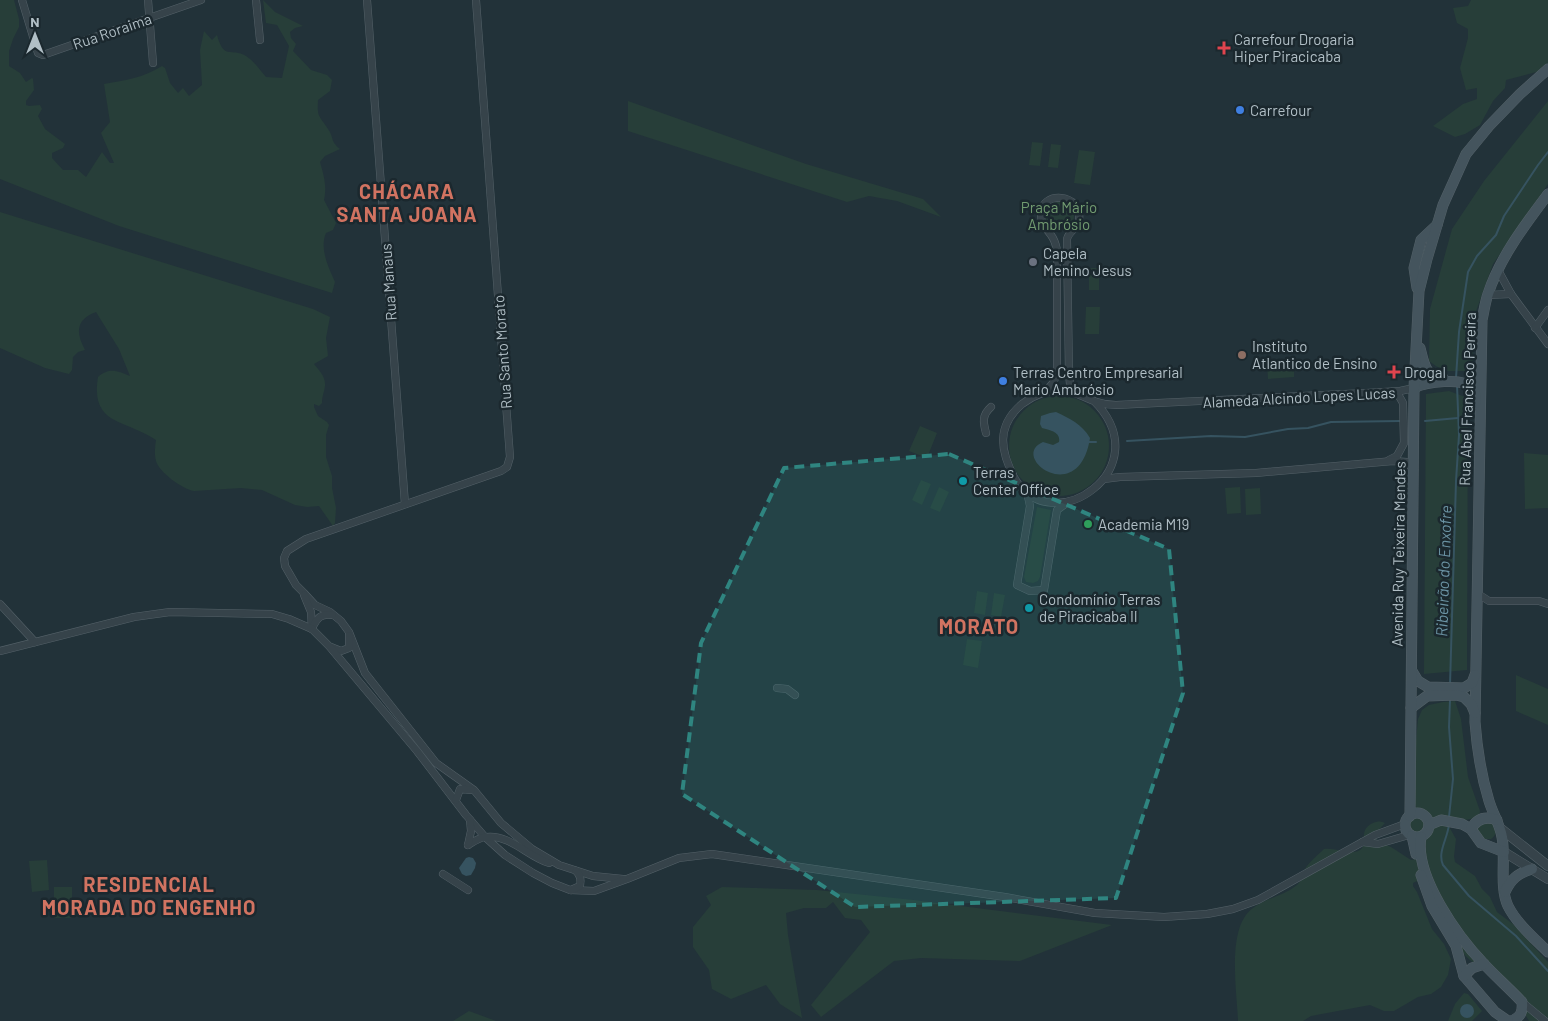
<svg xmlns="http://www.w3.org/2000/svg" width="1548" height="1021" viewBox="0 0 1548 1021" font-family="Barlow,sans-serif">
	<rect width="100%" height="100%" fill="#223239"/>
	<g fill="#273e39">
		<path d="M0,0h14l5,19v8l-6,12 -4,12v15l11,7 6,9 6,-4 1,1 1,11 -8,11v4l3,1 11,-1 2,4 -4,7 7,13 20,15 -2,4 -11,5v5l11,12h15l8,7 16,-25 8,11h4l-13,-30 9,-11 -6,-38c22,-4 39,-6 58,-18l3,2 5,15 8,10 5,-5 6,8 13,-11 -2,-35 4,-19 8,9 5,-5c7,26 14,12 29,21 8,5 14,14 20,21l16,1 7,-32 -12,-21 -11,-2 -3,-23 12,12 28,14 -8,2 -5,4 1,6 5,6 -3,7 18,19 16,5 5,5 -2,11 -12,9c-1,18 1,15 10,29 6,8 2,12 12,20l-15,7 -5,6c4,14 7,24 4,38l12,23 -3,7 -7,3c-7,16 3,35 9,49l-3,11 -213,-67 -119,-47z"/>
		<polygon points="1471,0 1548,0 1548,63 1540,71 1506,80 1505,88 1493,101 1480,125 1465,134 1455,137 1433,126 1463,104 1477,99 1477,88 1466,90 1460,68 1468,38 1468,29 1457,23 1453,8 1468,6"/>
		<polygon points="628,101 806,164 923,199 941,217 897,201 869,196 847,202 628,131"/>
		<polygon points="1548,101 1548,184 1493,264 1475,314 1472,371 1443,371 1429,361 1430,309 1452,229 1484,181"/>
		<polygon points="1032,142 1043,143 1040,166 1029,165"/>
		<polygon points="1051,144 1061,145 1058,168 1048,167"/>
		<polygon points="1079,150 1095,152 1090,185 1074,183"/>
		<circle cx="1059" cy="216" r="15"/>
		<path d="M0,212l313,97 17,8 -4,21 2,18 -14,8c5,6 12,13 11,22 -1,7 -3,10 -3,17l-3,3 -5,-2v3l4,9 9,6 2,3 -3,10v22l6,19v12l4,20 -1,15 -2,3 -14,-20 -12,1 -12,-2 -33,-15 -21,-2 -47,3c-12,-2 -35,-19 -38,-30 -2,-7 -1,-14 0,-21 -30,-21 -66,-14 -58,-63 12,-10 19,-6 32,-1l-11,-27 -23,-37c-21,8 -20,21 -11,38l-7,2 -5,5 -1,13 -3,4 -24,-6 -45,-20z"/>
		<rect x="1089" y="268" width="10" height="22"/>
		<polygon points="1086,307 1100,307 1099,334 1085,334"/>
		<polygon points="1294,362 1294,377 1268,379 1267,364"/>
		<polygon points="1449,391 1468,398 1467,670 1424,674 1426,394"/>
		<circle cx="1059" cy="446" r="50"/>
		<polygon points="920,426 937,433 927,458 909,451"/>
		<polygon points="1524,453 1548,455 1548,508 1525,509"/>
		<polygon points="921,480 931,484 922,505 912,500"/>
		<polygon points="939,487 949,492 940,512 930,508"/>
		<polygon points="1240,487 1241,513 1227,514 1225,488"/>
		<polygon points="1260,488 1261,514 1246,515 1245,489"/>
		<polygon points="1037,507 1051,510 1040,577 1038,581 1033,583 1026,582 1024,577"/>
		<polygon points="977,591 988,593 985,615 974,613"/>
		<polygon points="994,593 1005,595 1001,617 991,615"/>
		<polygon points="967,639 982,641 978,668 963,665"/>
		<polygon points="1516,675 1548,689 1548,725 1516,711"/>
		<path d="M1455,701l6,18 7,58 12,34 -1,5 -3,2 -29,5 9,16 -2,17 1,6 20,14 7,13 8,8 7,15 16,12 35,38v59h-19c-9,-16 -20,-30 -34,-42 -8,-7 -17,-12 -25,-19 -26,-24 -39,-48 -53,-79l-4,2v3l4,6 15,37 12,15 7,15 -3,16 -7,12 -10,7 -13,3 -24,14h-10l-14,-6 -59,11 -8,5h-65c-1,-30 -12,-94 15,-113 13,-10 31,-12 44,-23 5,-4 5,-11 8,-16 5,-8 13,-14 19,-20 11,-2 25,7 36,1 9,-6 -3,-20 13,-27 5,-2 7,-2 12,0l-10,11 2,7 14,6 20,13 6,-1 15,-36 -14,-10 -9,-28 6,-34 3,-32 4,-9 7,-5 14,-3z"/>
		<circle cx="1417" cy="826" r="9"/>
		<path d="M1494,822c2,8 4,12 -3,17h-7l-7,-10 2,-6z"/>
		<polygon points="47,860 49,890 32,892 29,861"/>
		<rect x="54" y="887" width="18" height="31"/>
		<polygon points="722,887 817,890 914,900 1112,925 1020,961 921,958 894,961 821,1017 811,1005 870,932 861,920 845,918 833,902 826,908 804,908 786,913 788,935 802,1018 780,1004 766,985 731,999 712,989 709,970 693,947 693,927 711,905 706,896"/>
		<polygon points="1464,993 1468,994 1482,1011 1472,1021 1448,1021 1455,1004"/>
		<polygon points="469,1011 496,1021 453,1021"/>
	</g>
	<g fill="#365360">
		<path d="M1056,412c13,6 26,12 34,26 -11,71 -82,19 -47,4l10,3 6,-3c2,-10 -9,-12 -17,-14l-2,-4 1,-8 9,-3z"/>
		<polygon points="469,857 473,858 476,863 475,868 471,875 466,876 462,874 459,868 466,858"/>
		<circle cx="1467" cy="1011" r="7"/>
	</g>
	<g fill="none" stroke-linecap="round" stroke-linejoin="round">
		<g stroke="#365360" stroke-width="2">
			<polyline points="1456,378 1459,332 1468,272 1477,256 1496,235 1504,216 1538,165 1548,152"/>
			<polyline points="1425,421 1458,418"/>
			<polyline points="1127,441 1211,436 1245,437 1288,429 1308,428 1331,422 1400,421"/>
			<polyline points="1089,442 1096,442"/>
			<polyline points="1450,685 1456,481 1459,435 1457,385"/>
			<polyline points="1449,817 1453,779 1449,727 1450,700"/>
			<path d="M1449,824c-1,14 -12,28 -6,41l26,31 47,40 32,35"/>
		</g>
		<defs>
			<g id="minor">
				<polyline points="22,0 38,53 43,55 201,0"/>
				<polyline points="148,0 153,63"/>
				<polyline points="256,0 260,40"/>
				<polyline points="367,0 405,504"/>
				<polyline points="476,0 510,457 507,467 501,471 306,539 287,551 284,558 285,566 296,585 304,593 315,605 330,612 341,621 349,632 365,673 436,763 474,790 501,823 532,849 559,865 593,876 623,879"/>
				<polyline points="1498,270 1511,294 1548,344"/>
				<polyline points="1488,295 1511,294"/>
				<polyline points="1535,328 1548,310"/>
				<path d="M1045,392l8,-9 4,-9v-124c-1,-5 -3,-11 -6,-15 -5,-7 -10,-11 -10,-20 -1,-25 42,-22 38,5 -1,8 -10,11 -12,19l2,135 1,10 9,9"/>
				<path d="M1094,401c67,67 -42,141 -79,78 -15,-28 -19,-53 7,-75 12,-9 24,-14 39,-14 14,1 23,8 36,12 6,2 12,3 19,3l250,-12 34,-2 14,-3"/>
				<path d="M986,433c-3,-11 -4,-18 5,-26"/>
				<polyline points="1389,460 1397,456 1404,443 1403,403 1399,396 1392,392"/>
				<polyline points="1104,479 1120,477 1256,473 1393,461 1407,462 1414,470"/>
				<polyline points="1027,492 1030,506 1017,585 1030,591 1044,590 1057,510 1068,502"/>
				<polyline points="1478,594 1489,601 1539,601 1548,604"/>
				<polyline points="304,595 311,612 312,629"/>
				<polyline points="0,604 35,642"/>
				<path d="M312,628c5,-9 8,-15 20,-13"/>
				<polyline points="331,647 341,651 349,648 349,636"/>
				<polyline points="0,651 134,617 170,612 272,614 289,619 312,629 329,646 417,751 466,815 485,837 505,855 533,873 552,883 570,890 594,891 627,879 679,858 712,854 1005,897 1095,913 1164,917 1207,914 1233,909 1258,900 1375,835 1405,824"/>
				<polyline points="777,688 787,689 795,695"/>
				<polyline points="456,800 460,789 471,790"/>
				<polyline points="1363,842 1378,844 1409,835"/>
				<path d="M468,845c5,-3 12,-8 18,-8 24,-3 42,20 63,26"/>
				<polyline points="468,845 471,831 470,820"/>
				<polyline points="443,874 468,890"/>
				<path d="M571,890l9,-4c1,-6 1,-10 -4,-15"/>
				<polyline points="1522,1002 1545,1021"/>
			</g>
			<g id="tertiary">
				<polyline points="1500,828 1548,866"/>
				<polyline points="1504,852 1548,879"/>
			</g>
			<g id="secondary">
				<path d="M1548,194c-23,31 -48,63 -60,100 -3,8 -4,18 -6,26l-7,402c2,27 6,53 14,79 4,13 11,24 13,36 4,21 -3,50 6,69 9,18 27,33 40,46"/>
				<polyline points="1417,288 1414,268 1421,240 1437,225"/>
				<path d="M1420,348c4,15 5,29 23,30"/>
				<path d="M1414,388c12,-6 49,-11 58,0 4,4 4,10 4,15"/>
				<polyline points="1412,671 1418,681 1428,687 1464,688 1472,683 1475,675"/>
				<polyline points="1411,708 1427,696 1456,695 1464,697 1471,704 1475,713"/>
				<circle cx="1417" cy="825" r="12"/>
				<polyline points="1410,816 1414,388 1419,291 1427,259 1443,205 1466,154 1489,126 1520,94 1548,69"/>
				<polyline points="1429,825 1441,820 1462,824 1471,829 1481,843 1504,852"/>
				<path d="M1471,829c6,-11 15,-13 26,-9"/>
				<polyline points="1412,836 1416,854"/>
				<path d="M1421,837c-7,39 37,100 63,127 12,13 26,25 38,38 1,10 -1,15 -11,19"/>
				<polyline points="1421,875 1432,906 1456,946 1464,976 1495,1012 1508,1021"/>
				<path d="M1505,892c6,-13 13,-19 27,-23"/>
				<polyline points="1464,976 1472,968 1484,964"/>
			</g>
		</defs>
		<use href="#minor" stroke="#546168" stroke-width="8"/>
		<use href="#tertiary" stroke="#546168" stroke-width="10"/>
		<use href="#secondary" stroke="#546168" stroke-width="11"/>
		<use href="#minor" stroke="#36434a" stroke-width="7"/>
		<use href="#tertiary" stroke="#36434a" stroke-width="9"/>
		<use href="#secondary" stroke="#44545d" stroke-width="10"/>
	</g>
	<path fill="#2f8580" fill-opacity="0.2" stroke="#2f8580" stroke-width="4" stroke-dasharray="10 6" stroke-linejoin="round" d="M949,454l220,95 14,144 -67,205 -261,9 -173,-113 19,-151 83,-175z"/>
	<g fill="#e0444e" stroke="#1b282e" stroke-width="2">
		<path d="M1221.5 40.5h5v5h5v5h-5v5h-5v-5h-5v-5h5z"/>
		<path d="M1391.5 364.5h5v5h5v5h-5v5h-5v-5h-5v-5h5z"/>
	</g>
	<g fill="#3f7fe0" stroke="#1b282e" stroke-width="2">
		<circle cx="1240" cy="110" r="5"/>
		<circle cx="1003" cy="381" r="5"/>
	</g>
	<circle fill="#6b7280" stroke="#1b282e" stroke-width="2" cx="1033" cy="262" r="5"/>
	<circle fill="#8d6e63" stroke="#1b282e" stroke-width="2" cx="1242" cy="355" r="5"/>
	<g fill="#0f9aa8" stroke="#1b282e" stroke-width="2">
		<circle cx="963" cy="481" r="5"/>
		<circle cx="1029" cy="608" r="5"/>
	</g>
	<circle fill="#2e9e5b" stroke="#1b282e" stroke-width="2" cx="1088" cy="524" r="5"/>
	<g text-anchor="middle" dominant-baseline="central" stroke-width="5" stroke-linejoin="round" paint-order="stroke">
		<g font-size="15" fill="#b1bfc6" stroke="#1b282e">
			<text transform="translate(112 31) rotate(-19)">Rua Roraima</text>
			<text transform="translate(388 282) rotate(-94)">Rua Manaus</text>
			<text transform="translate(502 352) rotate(-94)">Rua Santo Morato</text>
			<text transform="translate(1299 397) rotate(-3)">Alameda Alcindo Lopes Lucas</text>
			<text transform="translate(1467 399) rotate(-88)">Rua Abel Francisco Pereira</text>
			<text transform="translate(1398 554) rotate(-89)">Avenida Ruy Teixeira Mendes</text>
		</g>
		<g font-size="15" fill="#b1bfc6" stroke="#1b282e" text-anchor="start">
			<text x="1234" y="39">Carrefour Drogaria<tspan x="1234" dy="17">Hiper Piracicaba</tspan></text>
			<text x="1250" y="110">Carrefour</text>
			<text x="1043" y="253">Capela<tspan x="1043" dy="17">Menino Jesus</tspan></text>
			<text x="1252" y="346">Instituto<tspan x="1252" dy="17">Atlantico de Ensino</tspan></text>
			<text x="1013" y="372">Terras Centro Empresarial<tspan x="1013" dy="17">Mario Ambrósio</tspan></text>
			<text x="1404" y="372">Drogal</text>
			<text x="973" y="472">Terras<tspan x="973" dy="17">Center Office</tspan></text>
			<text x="1098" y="524">Academia M19</text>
			<text x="1039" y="599">Condomínio Terras<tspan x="1039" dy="17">de Piracicaba II</tspan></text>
		</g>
		<g font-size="15" fill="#719b70" stroke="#1b282e">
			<text x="1059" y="207">Praça Mário<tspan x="1059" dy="17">Ambrósio</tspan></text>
		</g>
		<g font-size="16" font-style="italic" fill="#6b93a4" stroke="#1b282e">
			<text transform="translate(1443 571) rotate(-88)">Ribeirão do Enxofre</text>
		</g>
		<g font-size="20" font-weight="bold" letter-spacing="1" fill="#d17361" stroke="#1b282e">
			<text x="407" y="191">CHÁCARA<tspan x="407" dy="23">SANTA JOANA</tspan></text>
			<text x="979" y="626">MORATO</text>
			<text x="149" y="884">RESIDENCIAL<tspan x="149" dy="23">MORADA DO ENGENHO</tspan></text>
		</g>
	</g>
	<g transform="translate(35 35)" stroke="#1b282e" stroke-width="4" paint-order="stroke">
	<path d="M0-4L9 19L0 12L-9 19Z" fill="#b1bfc6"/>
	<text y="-8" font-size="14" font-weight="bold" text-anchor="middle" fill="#b1bfc6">N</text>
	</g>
</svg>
